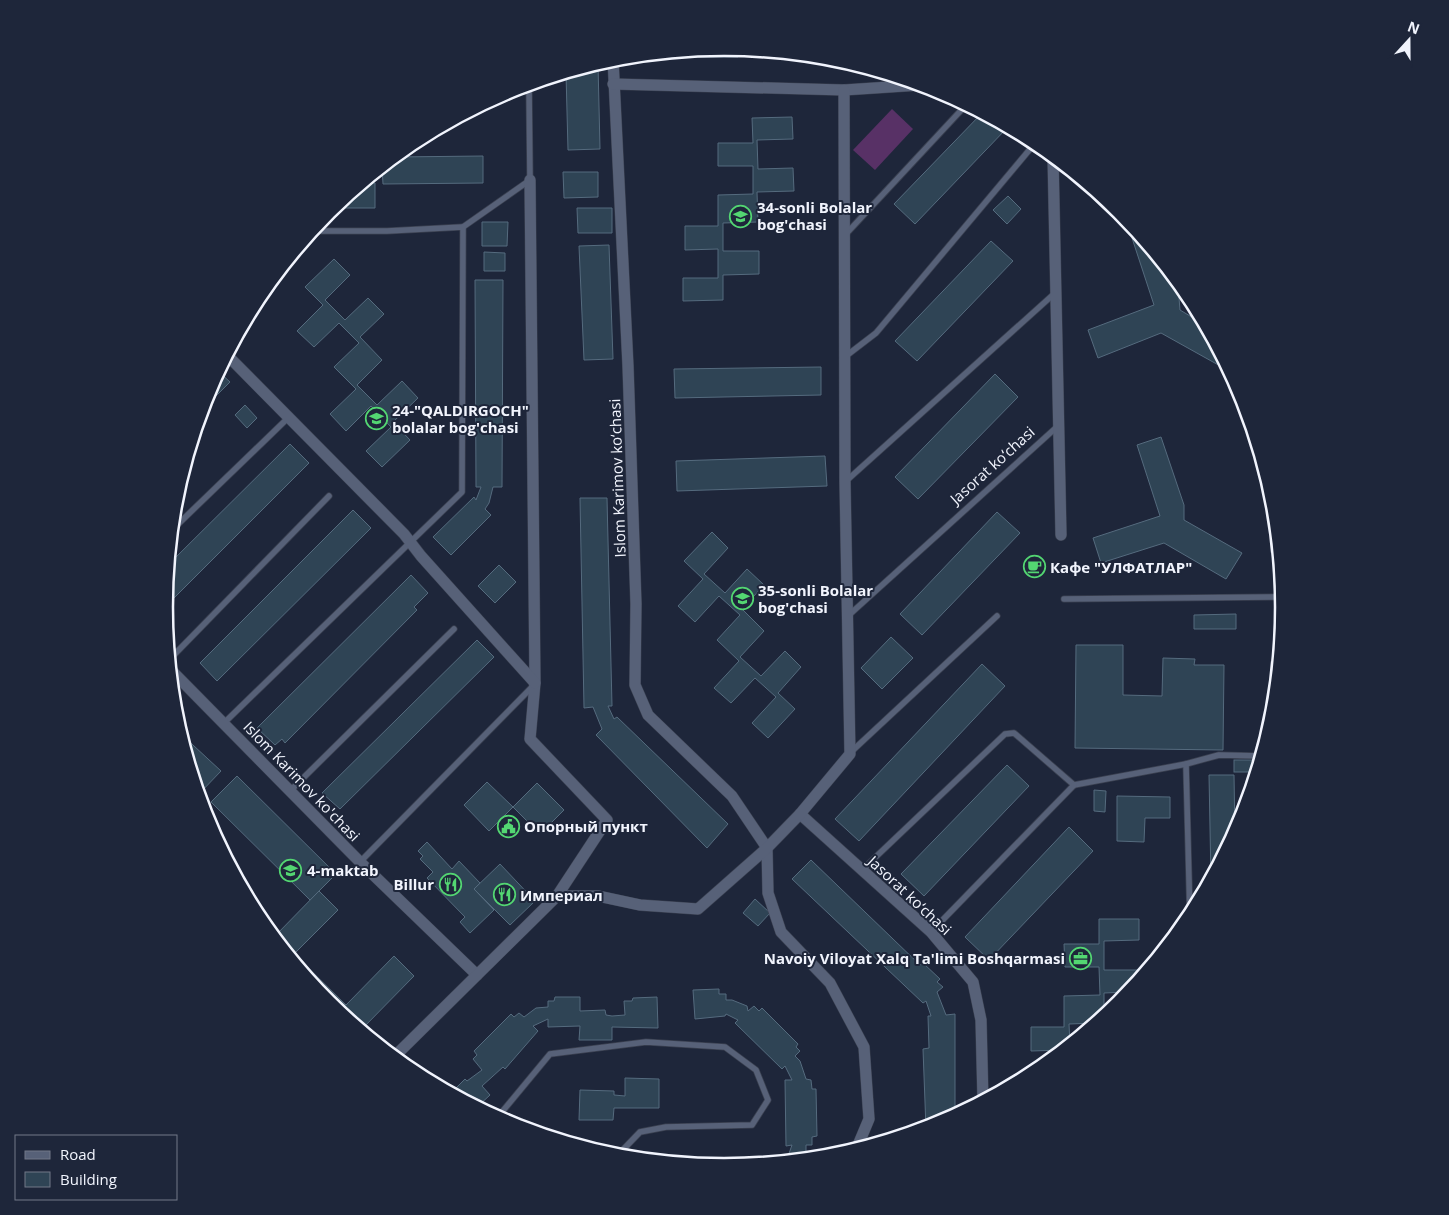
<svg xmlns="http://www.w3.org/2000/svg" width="1449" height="1215" viewBox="0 0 1449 1215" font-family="'Open Sans',sans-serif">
	<rect width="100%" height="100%" fill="#1e263a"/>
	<polygon fill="#583166" points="892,109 913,129 875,170 853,150"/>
	<g fill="#2f4455" stroke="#556b7e">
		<polygon points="725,48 738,49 738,57 630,57"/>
		<polygon points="773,52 824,57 773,57"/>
		<polygon points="598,64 600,149 568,150 566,73"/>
		<polygon points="982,113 1007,128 915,224 894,204"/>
		<polygon points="792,117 793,139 757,140 758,169 793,168 794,191 757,192 758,222 723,223 723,251 759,251 759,274 723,275 723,300 683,301 683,278 718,278 718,249 685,250 685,226 718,226 718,195 753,194 753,166 718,166 718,143 753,143 752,118"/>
		<polygon points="483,156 483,183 383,184 382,167 395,157"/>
		<polygon points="563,172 598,172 598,197 564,198"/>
		<polygon points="364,183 375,183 375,208 333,208"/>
		<polygon points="1008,196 1021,209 1007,224 993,210"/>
		<polygon points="577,208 612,208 612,233 578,233"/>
		<polygon points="482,222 508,222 507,246 482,246"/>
		<polygon points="1139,235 1171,273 1179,298 1180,310 1205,325 1225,361 1222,367 1161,333 1098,358 1088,330 1154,305 1132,238"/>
		<polygon points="991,241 1013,261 917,361 895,341"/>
		<polygon points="609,245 613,359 584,360 579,246"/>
		<polygon points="484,252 505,253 505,271 484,271"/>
		<polygon points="334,259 350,275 325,300 345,320 368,298 384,314 360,337 382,360 357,385 377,405 402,381 418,398 393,422 410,440 382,467 366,451 391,427 371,406 346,431 330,414 356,389 334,367 359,343 339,323 314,347 297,331 323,305 305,287"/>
		<polygon points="475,280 503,280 502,487 493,487 489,503 485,509 491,515 451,555 433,537 474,497 476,500 481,487 476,487"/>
		<polygon points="821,367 821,395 675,398 674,369"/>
		<polygon points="219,372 230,382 216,396 209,389"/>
		<polygon points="995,374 1018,397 918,499 895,477"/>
		<polygon points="245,405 257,418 247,428 235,415"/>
		<polygon points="1161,437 1184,505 1184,520 1242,553 1226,579 1164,543 1101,563 1093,538 1160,516 1137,445"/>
		<polygon points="290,444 309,463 165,607 169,564"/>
		<polygon points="825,456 827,486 677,491 676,461"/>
		<polygon points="580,498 607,498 612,706 608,706 614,719 617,717 728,824 707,848 596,735 602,729 593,707 584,708"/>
		<polygon points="353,510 371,528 217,681 200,663"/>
		<polygon points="997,512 1020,533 922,635 900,614"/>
		<polygon points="712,532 728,548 704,574 725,593 747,569 764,585 742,609 764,631 740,657 761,676 785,651 801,667 778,693 795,709 768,738 752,723 776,697 755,678 731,703 714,688 739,661 717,640 740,615 719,596 695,622 678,606 703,579 684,561"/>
		<polygon points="499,565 516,582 495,603 478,586"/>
		<polygon points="411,575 428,593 414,607 417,610 285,743 282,739 275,745 257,728"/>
		<polygon points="1236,614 1236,629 1194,629 1194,615"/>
		<polygon points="891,637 913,658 882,689 861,668"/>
		<polygon points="477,640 494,657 340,809 322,793"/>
		<polygon points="1076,645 1123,645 1123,695 1162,696 1163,658 1195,659 1194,665 1224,665 1223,750 1075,748"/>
		<polygon points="982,664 1005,686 859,841 835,819"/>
		<polygon points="180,733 221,771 199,794"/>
		<rect x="1234" y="760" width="23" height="12"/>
		<polygon points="1007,765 1029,786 924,896 901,874"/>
		<polygon points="1209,775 1234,775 1235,836 1211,880"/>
		<polygon points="237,776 336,874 310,900 211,802"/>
		<polygon points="487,782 513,807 489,831 464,805"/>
		<polygon points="537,783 564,810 540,834 513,807"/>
		<polygon points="1094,790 1106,791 1105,812 1094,811"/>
		<polygon points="1117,796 1170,797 1170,818 1145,818 1144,842 1117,841"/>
		<polygon points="1069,827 1093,851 989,960 965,937"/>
		<polygon points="427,842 452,869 459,861 480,883 474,889 494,910 470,933 460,922 465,917 427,878 433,872 420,859 423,856 418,851"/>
		<polygon points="811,860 920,965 923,963 940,979 937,982 943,987 937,992 946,1015 955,1014 955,1116 939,1125 926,1129 923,1049 929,1048 928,1016 931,1016 926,1001 923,1003 792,879"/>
		<polygon points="500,864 535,901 510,925 474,889"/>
		<polygon points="319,891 338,910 294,954 346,1005 394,956 414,976 361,1030 328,1003 274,937"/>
		<polygon points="755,899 770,913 758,926 743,913"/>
		<polygon points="1099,919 1139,919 1139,940 1104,941 1104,970 1140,970 1140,980 1129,992 1104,993 1104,1017 1096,1023 1069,1024 1070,1045 1064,1050 1031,1051 1031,1027 1064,1027 1064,996 1100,995 1099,967 1065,967 1064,944 1099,944"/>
		<polygon points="719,989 719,994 726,994 726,1000 732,1000 747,1006 748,1011 754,1006 759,1011 762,1008 798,1044 796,1047 800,1051 795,1056 800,1061 806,1079 811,1080 812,1089 816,1089 817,1136 812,1137 812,1145 806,1145 806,1152 803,1160 775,1163 783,1155 787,1159 792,1145 786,1146 785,1080 792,1080 785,1066 782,1069 735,1023 738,1020 726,1014 725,1016 695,1019 693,990"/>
		<polygon points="555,997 580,997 580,1011 605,1010 606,1015 612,1016 625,1015 624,1001 632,1001 633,998 657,997 658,1028 612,1027 612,1040 579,1040 580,1026 548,1027 548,1019 533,1026 538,1031 505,1069 503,1067 482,1086 490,1095 477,1107 451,1093 465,1079 467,1081 482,1070 473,1059 477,1055 474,1051 511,1014 514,1017 519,1013 524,1017 536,1008 548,1007 548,1001 554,1001"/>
		<polygon points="625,1078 659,1079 659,1108 614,1108 613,1120 579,1120 580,1090 614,1091 614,1095 625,1096"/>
		<polygon points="703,1158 737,1159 737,1166 703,1165"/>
	</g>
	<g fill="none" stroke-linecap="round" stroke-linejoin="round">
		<defs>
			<g id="service">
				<polyline points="463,227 530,180 529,84"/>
				<polyline points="845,235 966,105"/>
				<polyline points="846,356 876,333 1036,142"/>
				<polyline points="845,482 1055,293"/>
				<polyline points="172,530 289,417"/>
				<polyline points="1064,599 1283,597"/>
				<polyline points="849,615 1059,425"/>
				<polyline points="170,659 329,496"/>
				<polyline points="224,723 462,492 463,227 387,231 312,231"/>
				<polyline points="851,752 997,616"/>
				<polyline points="1186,764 1190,919"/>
				<polyline points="291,790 454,629"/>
				<polyline points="360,862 534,685"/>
				<polyline points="862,870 1005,734 1014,733 1074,785 1186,764 1219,755 1262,756"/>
				<polyline points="931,932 1074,785"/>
				<polyline points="497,1118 550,1054 646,1042 725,1047 756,1070 768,1100 752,1125 666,1127 640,1132 616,1157"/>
			</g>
			<g id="minor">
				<polyline points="613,59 628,366 636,604 635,685 648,715 732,796 767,848 768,893 781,932 830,983 864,1047 869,1119 856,1150"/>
				<polyline points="613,84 844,90 920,85"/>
				<polyline points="1053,156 1061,535"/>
				<polyline points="530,180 535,683 530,739 607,820 557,896"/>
				<polyline points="227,355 404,534 421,556 535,683"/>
				<polyline points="171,670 360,862 477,975"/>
				<polyline points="800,814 931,932 973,982 981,1020 983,1101"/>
				<polyline points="394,1057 557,896 598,896 640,905 698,909 767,848 800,814 850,754 845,482 844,90"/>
			</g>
		</defs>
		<use href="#service" stroke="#3b4151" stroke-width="7"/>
		<use href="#minor" stroke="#3b4151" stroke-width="12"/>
		<use href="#service" stroke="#576178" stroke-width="5.5"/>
		<use href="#minor" stroke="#576178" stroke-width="11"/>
	</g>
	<defs>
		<symbol id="school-ring" viewBox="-11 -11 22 22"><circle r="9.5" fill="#1e263a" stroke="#53d672" stroke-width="1.5"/><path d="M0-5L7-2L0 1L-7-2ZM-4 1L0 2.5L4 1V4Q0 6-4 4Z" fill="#53d672"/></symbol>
		<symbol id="cafe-ring" viewBox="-11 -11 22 22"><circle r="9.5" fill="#1e263a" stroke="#53d672" stroke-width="1.5"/><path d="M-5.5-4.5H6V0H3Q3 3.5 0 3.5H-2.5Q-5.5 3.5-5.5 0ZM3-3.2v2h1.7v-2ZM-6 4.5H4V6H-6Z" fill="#53d672"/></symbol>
		<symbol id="civic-ring" viewBox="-11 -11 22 22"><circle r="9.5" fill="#1e263a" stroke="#53d672" stroke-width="1.5"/><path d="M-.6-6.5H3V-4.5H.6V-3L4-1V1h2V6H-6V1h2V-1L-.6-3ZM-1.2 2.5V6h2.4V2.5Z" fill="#53d672"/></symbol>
		<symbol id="restaurant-ring" viewBox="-11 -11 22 22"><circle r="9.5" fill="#1e263a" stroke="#53d672" stroke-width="1.5"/><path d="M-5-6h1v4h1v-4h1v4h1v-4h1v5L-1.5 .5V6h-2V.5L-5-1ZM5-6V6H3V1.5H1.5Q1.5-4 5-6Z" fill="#53d672"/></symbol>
		<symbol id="office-ring" viewBox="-11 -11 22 22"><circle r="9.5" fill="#1e263a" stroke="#53d672" stroke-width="1.5"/><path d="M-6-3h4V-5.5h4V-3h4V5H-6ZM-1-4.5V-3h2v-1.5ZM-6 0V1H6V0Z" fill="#53d672"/></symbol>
	</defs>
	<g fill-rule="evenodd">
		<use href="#school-ring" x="728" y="204" width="25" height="25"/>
		<use href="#school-ring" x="364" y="406" width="25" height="25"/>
		<use href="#cafe-ring" x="1022" y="554" width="25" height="25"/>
		<use href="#school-ring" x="730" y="586" width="25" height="25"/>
		<use href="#civic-ring" x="496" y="814" width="25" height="25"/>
		<use href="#school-ring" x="278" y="858" width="25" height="25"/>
		<use href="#restaurant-ring" x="438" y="872" width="25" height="25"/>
		<use href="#restaurant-ring" x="492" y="882" width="25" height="25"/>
		<use href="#office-ring" x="1068" y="946" width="25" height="25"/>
	</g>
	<g text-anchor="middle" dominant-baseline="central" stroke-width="4" stroke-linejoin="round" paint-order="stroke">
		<g font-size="15" font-weight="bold" fill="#f1f4fd" stroke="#1e263a" text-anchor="start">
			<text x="757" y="207">34-sonli Bolalar<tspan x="757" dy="17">bog'chasi</tspan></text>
			<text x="392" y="410">24-"QALDIRGOCH"<tspan x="392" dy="17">bolalar bog'chasi</tspan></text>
			<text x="1050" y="567">Кафе "УЛФАТЛАР"</text>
			<text x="758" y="590">35-sonli Bolalar<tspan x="758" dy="17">bog'chasi</tspan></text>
			<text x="524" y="826">Опорный пункт</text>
			<text x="307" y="870">4-maktab</text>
			<text x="434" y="884" text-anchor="end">Billur</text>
			<text x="520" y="895">Империал</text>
			<text x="1065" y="958" text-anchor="end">Navoiy Viloyat Xalq Ta'limi Boshqarmasi</text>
		</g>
		<g font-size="15" fill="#f1f4fd" stroke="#1e263a">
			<text transform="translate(992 465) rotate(-42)">Jasorat ko‘chasi</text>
			<text transform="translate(617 478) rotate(-92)">Islom Karimov ko‘chasi</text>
			<text transform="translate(302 781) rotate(46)">Islom Karimov ko'chasi</text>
			<text transform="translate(910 895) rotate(43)">Jasorat ko‘chasi</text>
		</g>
	</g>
	<path d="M0 0H1449V1215H0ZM173 607a551 551 0 1 1 1102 0a551 551 0 1 1-1102 0Z" fill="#1e263a" fill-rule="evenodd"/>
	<path fill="none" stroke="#f1f4fd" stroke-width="2.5" d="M173 607a551 551 0 1 1 1102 0a551 551 0 1 1-1102 0Z"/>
	<rect x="15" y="1135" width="162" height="65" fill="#1e263a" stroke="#727888"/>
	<rect x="25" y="1151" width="25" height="8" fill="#576178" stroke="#727888"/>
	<text x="60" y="1160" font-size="15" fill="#f1f4fd">Road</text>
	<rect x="25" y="1172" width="25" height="15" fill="#2f4455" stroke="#727888"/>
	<text x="60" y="1185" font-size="15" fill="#f1f4fd">Building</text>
	<g transform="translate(1409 40) rotate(21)" stroke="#1e263a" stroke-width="4" paint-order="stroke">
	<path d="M0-4L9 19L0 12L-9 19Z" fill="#f1f4fd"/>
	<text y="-8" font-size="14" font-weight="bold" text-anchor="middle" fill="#f1f4fd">N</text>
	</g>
</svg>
